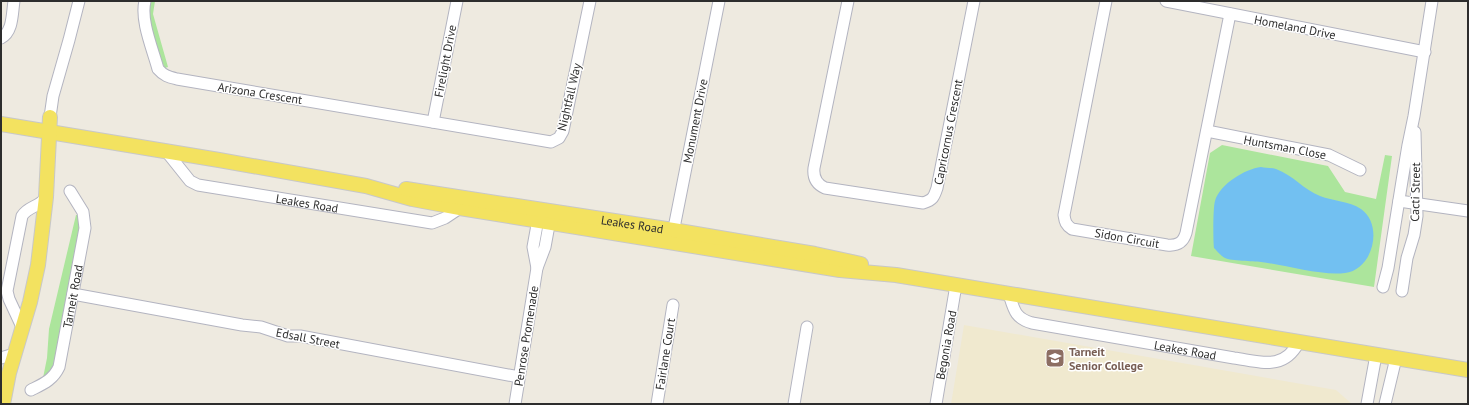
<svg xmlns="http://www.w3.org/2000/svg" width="1469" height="405" viewBox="0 0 1469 405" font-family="'PT Sans',sans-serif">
	<rect width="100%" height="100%" fill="#eeeae0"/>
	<polygon fill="#f0e9cf" points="964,325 1336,390 1352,404 951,404"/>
	<g fill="#ace59c">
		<path d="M151,1h4l-2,13 15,53 -3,1c-5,-8 -17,-48 -16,-58 0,-3 1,-6 2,-9z"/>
		<polygon points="1222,145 1328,166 1345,192 1376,199 1385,155 1392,156 1374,287 1191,256 1210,153"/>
		<polygon points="76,215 77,215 79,216 81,224 54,366 53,370 43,378 47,358 49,329"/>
	</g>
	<path fill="#72c0f1" d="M1261,167c5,1 11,1 15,2 17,6 28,21 44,27 13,5 29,5 41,13 23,16 12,61 -16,64 -24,3 -59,-8 -84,-11 -8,-1 -30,-1 -36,-4 -4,-2 -8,-7 -11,-10 -1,-8 -1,-41 1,-47 5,-17 30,-32 46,-34z"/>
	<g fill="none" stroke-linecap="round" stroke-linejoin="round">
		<defs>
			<g id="minor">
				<path d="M145,1c-5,19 8,49 13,68 6,7 11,8 19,10l374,63 8,-4 4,-7 27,-130"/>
				<path d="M848,1l-34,167c-1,9 2,16 11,20l98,15c10,-3 11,-6 14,-15l37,-187"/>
				<path d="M1106,1l-42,214c1,7 2,10 8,14l95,16c10,1 16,-2 19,-12l44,-219"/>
				<polyline points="1166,1 1425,52"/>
				<path d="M1,38c12,-6 11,-24 13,-37"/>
				<polyline points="50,117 53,96 69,40 79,1"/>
				<polyline points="433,122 457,1"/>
				<polyline points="1207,131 1329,155 1360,170"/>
				<path id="s1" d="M166,151l24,30 8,4 234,38 13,-5 15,-10"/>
				<polyline points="1399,201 1468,211"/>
				<polyline points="672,238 719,1"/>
				<polyline points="537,268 533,247 539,214"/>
				<polyline points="1383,287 1388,268 1402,181 1408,145 1414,116 1432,1"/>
				<polyline points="1402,291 1407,258 1414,235 1417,216 1415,132"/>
				<polyline points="73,294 242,325 261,327 288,336 300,336 519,377"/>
				<path id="s2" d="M1009,294c5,16 6,24 23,29l202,35c28,4 49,13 65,-16"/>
				<path d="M22,327l-13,-28 -2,-8 15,-75c6,-10 18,-9 24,-19"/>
				<polyline points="1,358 14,354"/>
				<path id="s3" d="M31,390c12,-6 22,-10 28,-23l26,-139 -2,-16 -13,-21"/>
				<polyline points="515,404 537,268 545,247 551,214"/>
				<polyline points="657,404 673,305"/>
				<polyline points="794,404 807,327"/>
				<polyline points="936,404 956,285"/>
				<polyline points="1367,404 1376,355"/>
				<polyline points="1385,404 1396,358"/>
			</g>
			<g id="major">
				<polyline points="1,124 219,160 366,186 412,199 460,208 840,270 896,275 1468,370"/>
				<path id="s4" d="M406,189l267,41 142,24 46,10"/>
				<polyline points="3,404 9,373 30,302 38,265 46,197 50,117"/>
			</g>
		</defs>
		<use href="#minor" stroke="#b3b4c0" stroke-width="13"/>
		<use href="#major" stroke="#c8c8c8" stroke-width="16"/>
		<use href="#minor" stroke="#fff" stroke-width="11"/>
		<use href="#major" stroke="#f3e260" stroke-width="14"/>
	</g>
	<defs>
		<symbol id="school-square" viewBox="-11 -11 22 22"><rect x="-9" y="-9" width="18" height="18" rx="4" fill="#8d6e63" stroke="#fff"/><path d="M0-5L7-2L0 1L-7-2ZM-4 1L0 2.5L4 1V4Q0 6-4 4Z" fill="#fff"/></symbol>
	</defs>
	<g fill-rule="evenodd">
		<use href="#school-square" x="1044" y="347" width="22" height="22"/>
	</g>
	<g text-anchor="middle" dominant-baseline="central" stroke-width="3" stroke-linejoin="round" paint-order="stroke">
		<g font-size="12" fill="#2d2d2d" stroke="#fff">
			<text transform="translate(1295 27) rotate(11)">Homeland Drive</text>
			<text transform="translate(445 61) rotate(-79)">Firelight Drive</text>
			<text transform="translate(260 93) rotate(9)">Arizona Crescent</text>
			<text transform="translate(569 97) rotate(-77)">Nightfall Way</text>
			<text transform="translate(695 121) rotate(-79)">Monument Drive</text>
			<text transform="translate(948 132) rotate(-79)">Capricornus Crescent</text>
			<text transform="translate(1285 147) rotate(11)">Huntsman Close</text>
			<text transform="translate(1415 192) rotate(-89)">Cacti Street</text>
			<text stroke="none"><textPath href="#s1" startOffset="158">Leakes Road</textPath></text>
			<text stroke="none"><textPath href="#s4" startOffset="229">Leakes Road</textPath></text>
			<text transform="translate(1127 238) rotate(10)">Sidon Circuit</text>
			<text stroke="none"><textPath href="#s3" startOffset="109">Tarneit Road</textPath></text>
			<text transform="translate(526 336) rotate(-81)">Penrose Promenade</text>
			<text transform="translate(308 338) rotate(11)">Edsall Street</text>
			<text transform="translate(946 345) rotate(-80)">Begonia Road</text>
			<text stroke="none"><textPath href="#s2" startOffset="195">Leakes Road</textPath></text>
			<text transform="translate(665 354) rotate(-81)">Fairlane Court</text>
		</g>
		<g font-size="12" font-weight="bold" fill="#785e54" stroke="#fff" text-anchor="start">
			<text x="1069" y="351">Tarneit<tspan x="1069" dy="14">Senior College</tspan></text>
		</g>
	</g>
	<rect width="1469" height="405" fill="none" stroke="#2d2d2d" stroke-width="4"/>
</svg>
